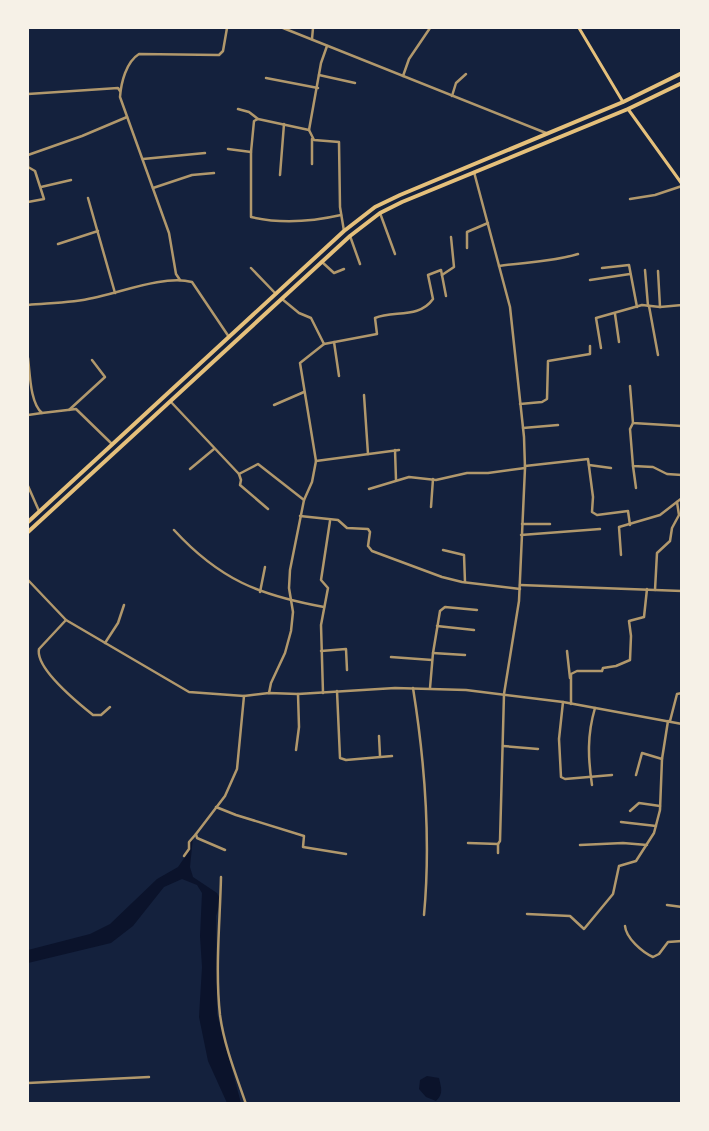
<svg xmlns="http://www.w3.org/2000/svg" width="709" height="1131" viewBox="0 0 709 1131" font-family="Manrope,sans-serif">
	<rect width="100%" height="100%" fill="#14213d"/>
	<g fill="#0b132b">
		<polygon points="193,837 190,867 193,877 217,893 221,901 216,916 217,1014 241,1103 227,1103 208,1061 199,1017 202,967 200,936 202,893 197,885 182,879 164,887 133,926 111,943 28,963 28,950 90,934 110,924 157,879 178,867 189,851 190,842"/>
		<path d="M427,1076l12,2c2,9 5,16 -3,23l-10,-4 -7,-8 1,-9z"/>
	</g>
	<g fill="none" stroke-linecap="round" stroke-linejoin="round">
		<g stroke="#b1986c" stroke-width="2.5">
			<polyline points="283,28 546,133"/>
			<polyline points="312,39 313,28"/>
			<polyline points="319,75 355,83"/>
			<polyline points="403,76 409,59 430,28"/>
			<polyline points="266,78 318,88"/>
			<polyline points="28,94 118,88 120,91"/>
			<polyline points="452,96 456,83 466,74"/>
			<polyline points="238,109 249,112 258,119 309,130 321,63 327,46"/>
			<polyline points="309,130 314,140 339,142 340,207 344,231"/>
			<polyline points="228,149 251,152 254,121 258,119"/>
			<path d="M251,152v65c30,7 59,5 90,-2"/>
			<polyline points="28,155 82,136 127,117"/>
			<polyline points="28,159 28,166"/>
			<polyline points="143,159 205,153"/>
			<polyline points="312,164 312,139"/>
			<polyline points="28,167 35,171 44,199 28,202"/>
			<polyline points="280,175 284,124"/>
			<polyline points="41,187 71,180"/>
			<polyline points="153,188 192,175 214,173"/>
			<polyline points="88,198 115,293"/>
			<polyline points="630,199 655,195 682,186"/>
			<polyline points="380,213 395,254"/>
			<polyline points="350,236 360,264"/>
			<polyline points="58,244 98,231"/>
			<polyline points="467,248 467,232 488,223"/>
			<polyline points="322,262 334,273 344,269"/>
			<path d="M499,266c27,-4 53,-4 79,-12"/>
			<polyline points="251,268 276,294"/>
			<polyline points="602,268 629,265 637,307"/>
			<polyline points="645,270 648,306"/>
			<polyline points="658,271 660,307"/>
			<polyline points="442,275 454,267 451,237"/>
			<path d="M180,280l-4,-6 -7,-41 -49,-136c1,-14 6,-35 19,-43l80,1 4,-4 4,-23"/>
			<polyline points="590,280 630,274"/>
			<path d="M282,299l17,14 12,5 13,26 53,-10 -2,-16c18,-8 44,1 58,-19l-5,-24 13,-5 5,26"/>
			<path d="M28,305c21,-2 44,-2 65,-7 29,-6 71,-23 99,-16l37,55"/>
			<polyline points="649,306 658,355"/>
			<polyline points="615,314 619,342"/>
			<polyline points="334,342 339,376"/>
			<polyline points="601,348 596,318 642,305 660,307 682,305"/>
			<path d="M28,358c2,15 2,45 14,55l34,-4 36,35"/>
			<polyline points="630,386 633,423 682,426"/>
			<polyline points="364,395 368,454"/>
			<polyline points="171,402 239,474 258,464 304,500 290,570 289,588 293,612 291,631 285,653 271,683 269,693"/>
			<polyline points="520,404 542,402 547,399 548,361 590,354 590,346"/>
			<polyline points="274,405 304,392"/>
			<polyline points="69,410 105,377 92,360"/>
			<polyline points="28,415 42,413"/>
			<polyline points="633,423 630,429 633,466 653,467 667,474 682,475"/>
			<polyline points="523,428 558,425"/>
			<polyline points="395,450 396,480"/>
			<polyline points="316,461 300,363 324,344"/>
			<polyline points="589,465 611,468"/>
			<polyline points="525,466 588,459 593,497 592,512 597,515 628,511 630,525"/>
			<polyline points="633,466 636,488"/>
			<polyline points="190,469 214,449"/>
			<polyline points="239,474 241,480 240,485 268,509"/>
			<polyline points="28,486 39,511"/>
			<polyline points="369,489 409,477 436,480 467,473 488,473 525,468"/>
			<polyline points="304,500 312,482 316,461 399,450"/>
			<polyline points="431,507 433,479"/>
			<polyline points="300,516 338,520 347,528 368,529 370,532 368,546 372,551 442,577 462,582 520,589"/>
			<polyline points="522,524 550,524"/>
			<path d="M174,530c46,50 85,65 150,77"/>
			<polyline points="521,535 600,529"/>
			<polyline points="443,550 464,555 465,582"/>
			<polyline points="621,555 619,527 660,515 682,498"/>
			<polyline points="28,580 66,620 189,692 244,696 269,693 298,694 395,688 466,690 563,702 682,724"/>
			<polyline points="520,585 682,591"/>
			<polyline points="655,590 657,553 670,541 672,528 679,515 677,502"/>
			<polyline points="260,592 265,567"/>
			<path d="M66,620l-27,29c-4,19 39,54 54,66h8l9,-8"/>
			<polyline points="437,626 474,630"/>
			<polyline points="105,643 118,623 124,605"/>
			<polyline points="321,651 346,649 347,670"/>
			<polyline points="567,651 570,678"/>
			<polyline points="433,653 465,655"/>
			<polyline points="391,657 432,660"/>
			<path d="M413,688c12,75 18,151 11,227"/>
			<polyline points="430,688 433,653 440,611 445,607 477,610"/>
			<polyline points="337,691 340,758 346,760 392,756"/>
			<polyline points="323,693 321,625 328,588 321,580 330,521"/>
			<polyline points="563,702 559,739 561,777 565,779 612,775"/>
			<polyline points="571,704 571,674 577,671 602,671 603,668 616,666 630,660 631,636 629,621 644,617 647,589"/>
			<polyline points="670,721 677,694 682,693"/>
			<polyline points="379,736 380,756"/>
			<polyline points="503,746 538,749"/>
			<polyline points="296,750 299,727 298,694"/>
			<polyline points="636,775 642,753 662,759"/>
			<path d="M592,785c-4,-27 -5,-50 3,-77"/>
			<polyline points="216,807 236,815 304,836 303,847 346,854"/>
			<polyline points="630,811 639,803 660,806"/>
			<polyline points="621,822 656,826"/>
			<polyline points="468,843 498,844 500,841 504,694 519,601 525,468 524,437 510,307 474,172"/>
			<polyline points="580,845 623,843 647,845"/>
			<polyline points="225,850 197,838 196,834 225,796 237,769 244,696"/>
			<polyline points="498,853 498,844"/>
			<polyline points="184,856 189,849 189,842 196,834"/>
			<path d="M221,877c-1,45 -6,92 -1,138 4,30 16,60 26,89"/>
			<polyline points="667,905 682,907"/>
			<polyline points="527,914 570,916 584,929 613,894 619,866 636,861 654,833 660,810 662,759 668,721"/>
			<path d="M625,926c1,12 17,26 28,31l6,-3 9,-12 14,-1"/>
			<polyline points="28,1083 149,1077"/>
		</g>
		<g stroke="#e5c07b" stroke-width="3">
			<polyline points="579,28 623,102"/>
			<polyline points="628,109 682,184"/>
		</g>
		<g stroke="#e5c07b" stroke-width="4">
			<polyline points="28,522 344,231 375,207 400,195 623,102 682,73"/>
			<polyline points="28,532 350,236 380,213 402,202 628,109 682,83"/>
		</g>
	</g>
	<rect width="709" height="1131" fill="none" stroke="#f6f1e7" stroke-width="58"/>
</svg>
